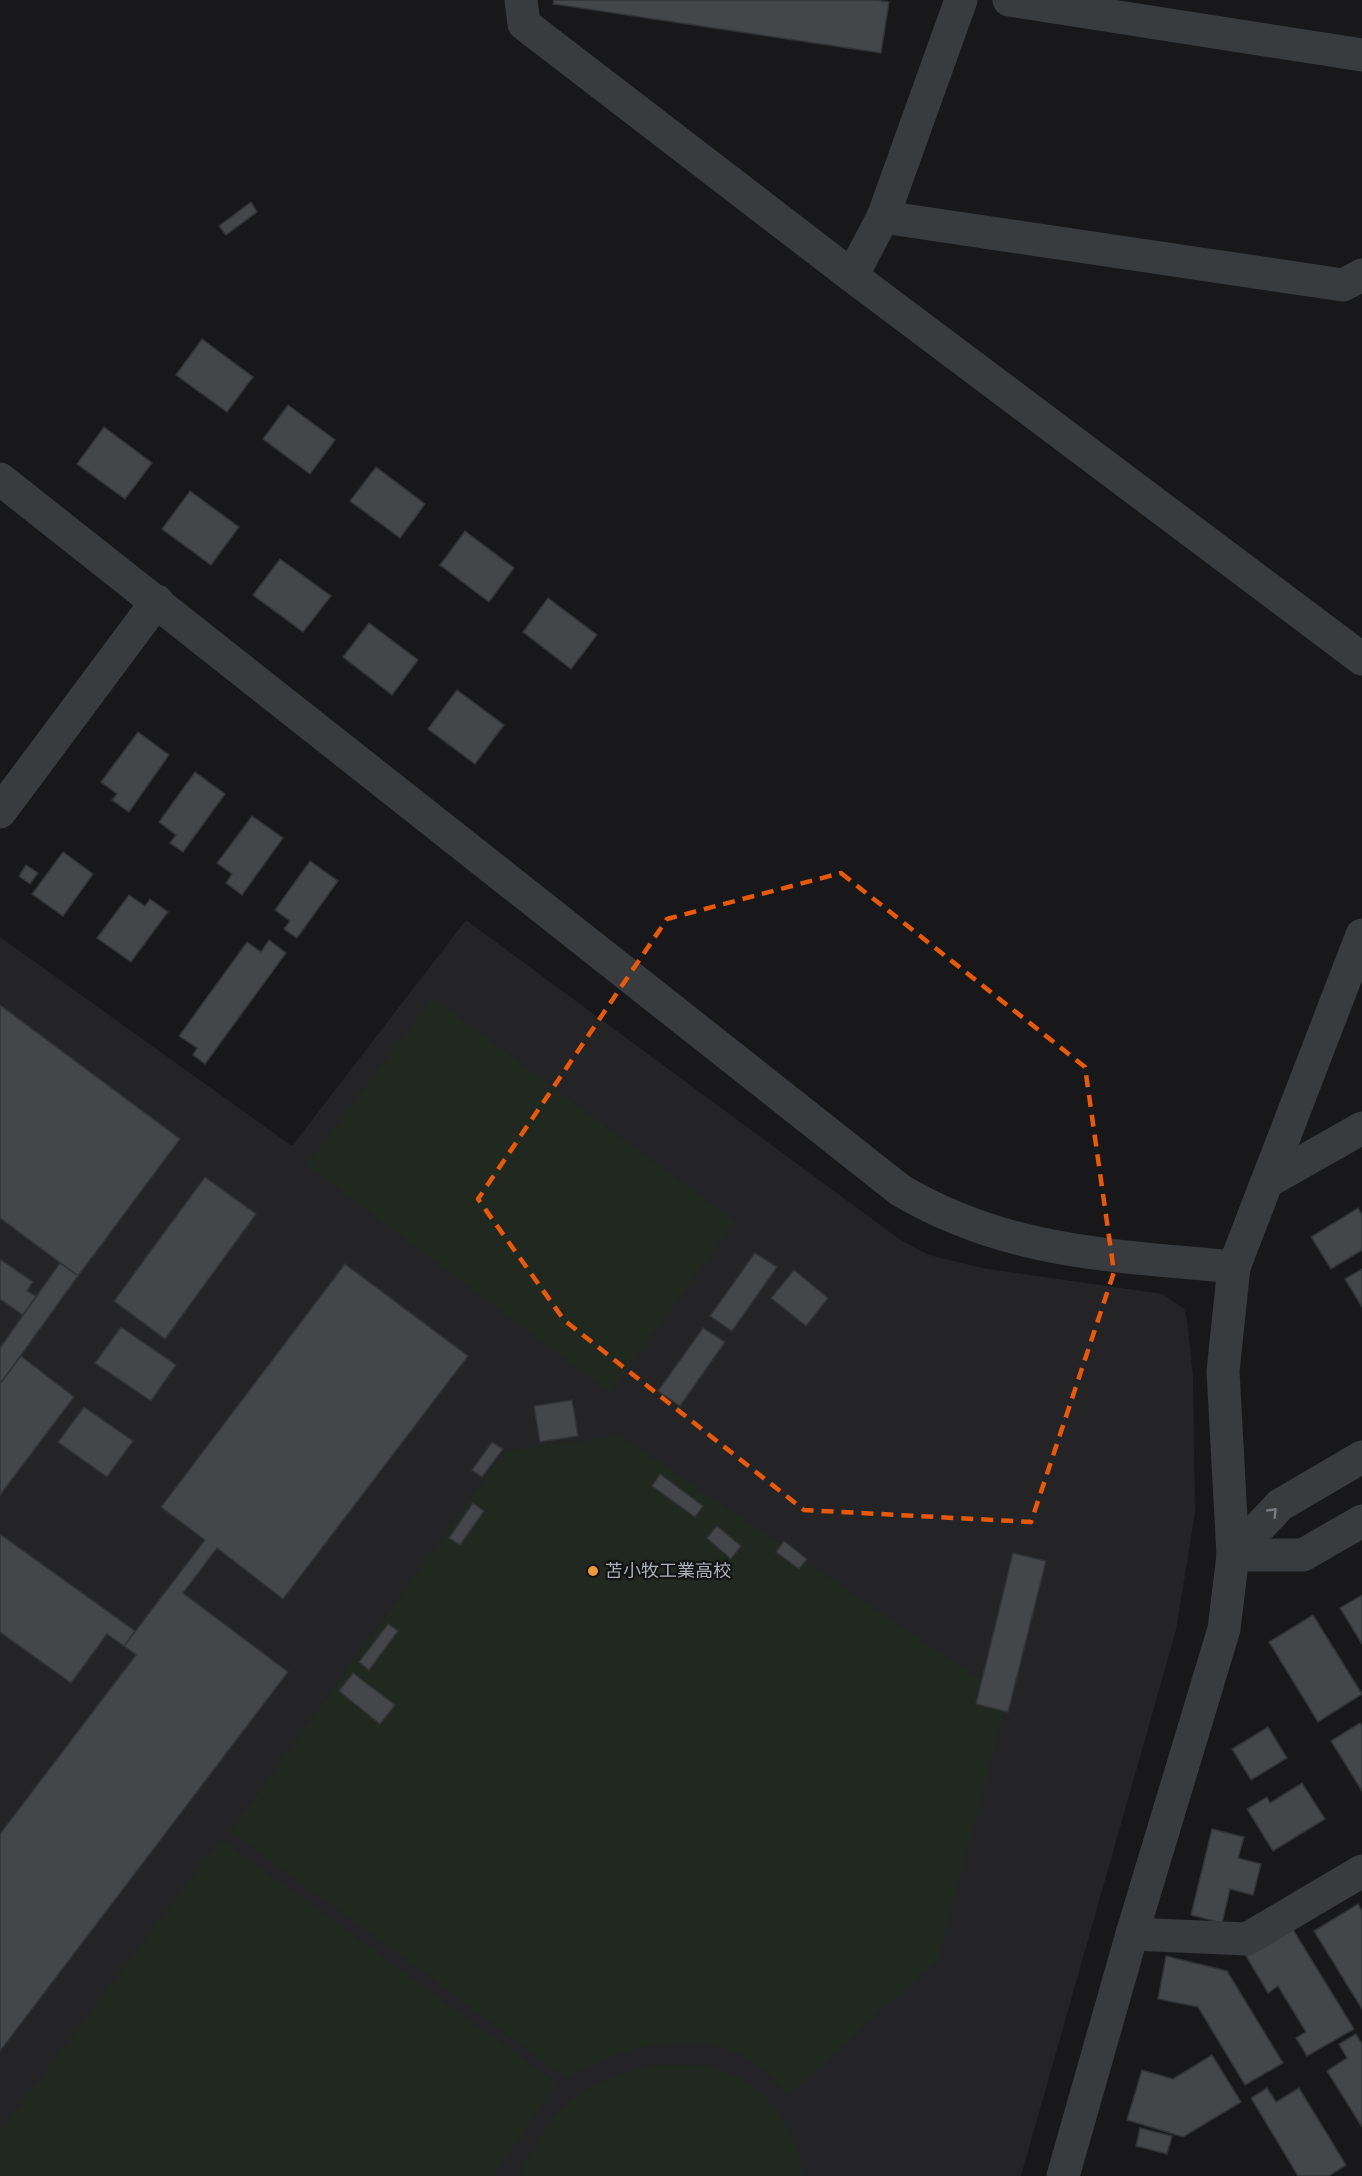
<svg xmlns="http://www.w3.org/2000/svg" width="1362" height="2176" viewBox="0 0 1362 2176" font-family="'Source Sans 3','Noto Sans JP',sans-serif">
	<rect width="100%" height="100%" fill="#18181a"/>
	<polygon fill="#242427" points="466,920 902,1241 929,1255 982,1268 1163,1294 1184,1309 1187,1319 1193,1377 1195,1513 1176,1630 1021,2176 0,2176 0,937 292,1146"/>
	<g fill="#202820">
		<polygon points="433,998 735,1222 610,1393 307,1165"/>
		<path d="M621,1436l387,263 -69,259 -150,137c-13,-13 -26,-28 -42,-37 -55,-32 -129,-10 -180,20l-336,-247 274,-380z"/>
		<polygon points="221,1839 557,2084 493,2176 0,2176 0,2132"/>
		<path d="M656,2066c17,0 34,-1 51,1 54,9 91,57 96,109h-284c31,-65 64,-99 137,-110z"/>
	</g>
	<g fill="#45464a" stroke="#323336" stroke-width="1.5">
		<polygon points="554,0 875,0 889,2 881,53 553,4"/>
		<polygon points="251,202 257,212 226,235 219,226"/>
		<polygon points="202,339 253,377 227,412 176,375"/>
		<polygon points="288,405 335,440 310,474 263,439"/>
		<polygon points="104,427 152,463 125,499 77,464"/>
		<polygon points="376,467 425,504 400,538 350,501"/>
		<polygon points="190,491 239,527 211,565 162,529"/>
		<polygon points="465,531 514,568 489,602 440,565"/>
		<polygon points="280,559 331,596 303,632 253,595"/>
		<polygon points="548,598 597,635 571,669 523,632"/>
		<polygon points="369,623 418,660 392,695 343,657"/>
		<polygon points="457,690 504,725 475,764 428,729"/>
		<polygon points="138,732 169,755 129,812 112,800 117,794 101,782"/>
		<polygon points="195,772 225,794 183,852 170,843 176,835 159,822"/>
		<polygon points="252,816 283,838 242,895 226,883 232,874 217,863"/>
		<polygon points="63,852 93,874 63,916 32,894"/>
		<polygon points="310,861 338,881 297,938 284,929 290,921 275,910"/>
		<polygon points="26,865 38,873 30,884 19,876"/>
		<polygon points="129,895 145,906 150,899 168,912 131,962 97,938"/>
		<polygon points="269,940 286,953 205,1064 193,1055 197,1048 179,1036 247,942 261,952"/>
		<polygon points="0,1005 180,1139 78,1276 0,1218"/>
		<polygon points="205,1177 256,1214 165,1339 114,1301"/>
		<polygon points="1358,1208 1362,1215 1362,1250 1331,1269 1311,1237"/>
		<polygon points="755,1253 777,1267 732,1331 710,1316"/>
		<polygon points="0,1259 33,1282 27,1291 36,1296 23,1315 0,1299"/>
		<polygon points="60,1263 78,1276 0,1384 0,1348"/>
		<polygon points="345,1264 468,1356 283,1599 217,1548 183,1593 288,1672 0,2051 0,1834 136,1655 124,1646 205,1540 161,1507"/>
		<polygon points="1362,1269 1362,1307 1345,1279"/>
		<polygon points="794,1270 828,1298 806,1326 771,1298"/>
		<polygon points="121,1327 176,1365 151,1401 95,1363"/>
		<polygon points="703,1328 725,1342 680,1406 658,1391"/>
		<polygon points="21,1356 74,1397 0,1495 0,1384"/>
		<polygon points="572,1400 578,1436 540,1442 534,1406"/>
		<polygon points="84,1407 133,1441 107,1477 58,1442"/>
		<polygon points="492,1442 503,1449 482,1477 472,1470"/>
		<polygon points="660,1474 703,1506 695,1517 652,1486"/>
		<polygon points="473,1503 484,1511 460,1545 449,1538"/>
		<polygon points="717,1526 741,1546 731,1559 707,1538"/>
		<polygon points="0,1534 135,1631 124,1646 107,1634 71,1683 0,1632"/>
		<polygon points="784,1541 807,1559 799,1569 776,1552"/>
		<polygon points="1013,1553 1046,1561 1008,1712 976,1704"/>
		<polygon points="1362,1595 1362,1644 1340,1608"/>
		<polygon points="1313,1615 1362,1694 1318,1722 1269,1642"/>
		<polygon points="388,1624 398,1631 369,1670 359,1662"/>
		<polygon points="353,1673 395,1705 380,1724 339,1691"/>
		<polygon points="1360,1723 1362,1726 1362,1791 1331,1741"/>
		<polygon points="1268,1727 1287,1758 1251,1780 1232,1749"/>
		<polygon points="1302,1783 1325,1819 1273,1851 1247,1809 1267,1797 1270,1803"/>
		<polygon points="1212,1829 1244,1837 1238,1858 1261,1864 1253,1895 1230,1889 1222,1923 1191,1915"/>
		<polygon points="1358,1904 1362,1911 1362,2009 1314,1931"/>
		<polygon points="1292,1928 1354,2029 1307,2056 1296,2038 1306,2032 1278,1986 1268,1993 1246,1956"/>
		<polygon points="1166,1956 1227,1971 1283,2063 1245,2085 1198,2007 1158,1999"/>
		<polygon points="1356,2034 1362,2044 1362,2127 1327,2071 1347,2058 1339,2044"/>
		<polygon points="1212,2055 1241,2102 1183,2137 1127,2120 1142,2070 1173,2079"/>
		<polygon points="1267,2088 1276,2102 1299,2088 1346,2165 1329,2176 1298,2176 1251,2098"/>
		<polygon points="1140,2128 1172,2136 1167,2154 1136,2146"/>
	</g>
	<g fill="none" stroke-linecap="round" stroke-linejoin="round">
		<g stroke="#393b3f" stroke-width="33">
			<polyline points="521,0 524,24 852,276 1362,659"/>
			<polyline points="1009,0 1362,55"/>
			<polyline points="883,217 1343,285 1362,275"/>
			<polyline points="852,276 883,217 961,0"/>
			<path d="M0,479l900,711c108,64 213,65 334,77"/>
			<polyline points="0,812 157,601"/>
			<polyline points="1267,1182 1362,1128"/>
			<polyline points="1132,1934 1247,1939 1362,1871"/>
		</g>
		<g stroke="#393b3f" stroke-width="33">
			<polyline points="1233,1555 1280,1505 1362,1457"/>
			<polyline points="1233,1555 1303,1555 1362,1521"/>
			<polyline points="1063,2176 1132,1934 1224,1629 1233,1555 1223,1371 1234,1267 1362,935"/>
		</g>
	</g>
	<defs><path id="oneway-chevron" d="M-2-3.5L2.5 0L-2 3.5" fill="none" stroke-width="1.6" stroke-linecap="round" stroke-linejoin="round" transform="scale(1.5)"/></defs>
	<use stroke="#787c82" href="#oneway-chevron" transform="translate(1273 1512) rotate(-46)"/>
	<path fill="none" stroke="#e8590c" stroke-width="4.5" stroke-dasharray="12 8" stroke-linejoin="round" d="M841,873l244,194 29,205 -83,250 -227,-12 -240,-190 -86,-121 189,-280z"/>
	<circle fill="#ed9a3d" stroke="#131315" stroke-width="2" cx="593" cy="1571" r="6"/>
	<g text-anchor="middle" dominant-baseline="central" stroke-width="4.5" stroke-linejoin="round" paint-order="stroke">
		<g font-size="18" fill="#abb1b9" stroke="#131315" text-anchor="start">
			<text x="605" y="1571">苫小牧工業高校</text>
		</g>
	</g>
</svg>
